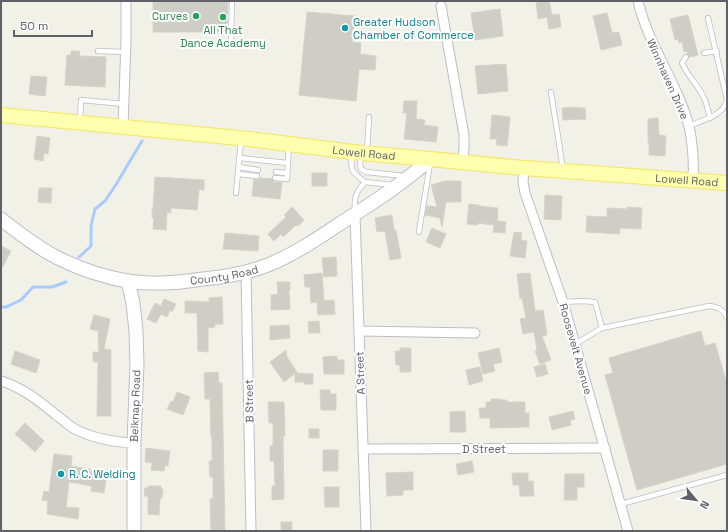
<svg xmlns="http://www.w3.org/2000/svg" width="728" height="532" viewBox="0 0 728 532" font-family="'Space Grotesk',sans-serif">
	<rect width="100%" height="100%" fill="#f1f1e8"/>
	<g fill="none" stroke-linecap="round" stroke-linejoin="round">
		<g stroke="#aacbff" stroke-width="3">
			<polyline points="79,257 91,246 91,226 95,209 105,201 117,183 127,166 142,141"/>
			<polyline points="1,307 6,307 21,300 33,287 52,287 66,282"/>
		</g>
	</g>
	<g fill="#cecec6" stroke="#d6d4c5">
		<polygon points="153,1 228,1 227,32 153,32"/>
		<polygon points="536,1 549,1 552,15 559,14 561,27 549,29 547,17 538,19"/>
		<polygon points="500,9 503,36 475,40 471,13"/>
		<polygon points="307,12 355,16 352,42 361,43 360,54 376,56 375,70 359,69 356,101 299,95"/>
		<polygon points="607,13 612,33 619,32 622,45 601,50 593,16"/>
		<polygon points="688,15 698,55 690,57 686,51 684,52 682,42 679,43 678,39 675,40 670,19"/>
		<polygon points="71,51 80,51 79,56 106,57 105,87 65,85 67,55 71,55"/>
		<polygon points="506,64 508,91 478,94 475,66"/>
		<polygon points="31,76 47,77 45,96 29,94"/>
		<polygon points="404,101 417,101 416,119 425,120 424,125 438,127 436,142 404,139 407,113 403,113"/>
		<polygon points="577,107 577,108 585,108 586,119 563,120 562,108"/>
		<polygon points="492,115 510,117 507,146 496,145 497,139 490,139"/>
		<polygon points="658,118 659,135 666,136 665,156 649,155 649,143 648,143 648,119"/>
		<polygon points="37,136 50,138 48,154 44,153 43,161 34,159"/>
		<rect x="312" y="173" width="15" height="13"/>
		<polygon points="155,177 204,180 204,190 199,189 197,210 171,208 171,213 167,212 166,230 153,229 154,218 152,218 152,209 153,209"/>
		<polygon points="260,178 272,179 274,182 282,182 280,199 252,196 254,179 258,180"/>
		<polygon points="445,181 461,181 461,202 446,202 442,227 440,218 425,215 427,206 437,207 431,185"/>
		<polygon points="39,188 52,188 51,203 38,202"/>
		<polygon points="545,195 562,196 561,220 544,219"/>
		<polygon points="469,204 479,205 479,206 498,208 497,221 506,222 505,233 493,232 494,225 478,223 478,225 467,224"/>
		<polygon points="292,207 304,220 298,226 296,225 283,237 281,234 274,241 268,234 286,217 284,215"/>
		<polygon points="627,207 642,208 641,229 620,228 620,234 586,232 587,216 607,217 607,208 627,209"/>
		<polygon points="392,215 394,230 396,230 401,258 390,260 385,231 377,232 375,218"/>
		<polygon points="432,228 446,234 440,248 426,242"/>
		<polygon points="514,232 522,233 521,240 527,241 525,258 510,256"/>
		<polygon points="225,233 259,236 258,251 223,249"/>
		<polygon points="1,246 11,251 1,270"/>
		<polygon points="336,257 337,276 324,277 322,258"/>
		<polygon points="322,273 324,301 334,300 335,314 318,315 317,302 311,303 310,287 305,287 304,275"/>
		<polygon points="530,273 535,311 543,310 547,335 542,336 551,360 540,364 535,351 537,350 534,332 523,334 520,319 526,318 522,298 520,299 517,274"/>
		<polygon points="277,282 290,282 290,290 289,290 290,309 271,310 271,295 278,294"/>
		<polygon points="222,297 223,324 215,324 215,327 208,328 208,352 198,351 197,313 185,313 185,301 209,302 209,298"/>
		<polygon points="164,299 176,304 172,312 170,310 167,317 161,314 156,323 147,319 155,303 161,306"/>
		<polygon points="94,315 110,319 104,349 111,350 111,416 97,416 98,362 93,362 93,352 99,352 98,331 90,329"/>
		<polygon points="319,321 320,333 309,333 308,322"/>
		<polygon points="289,325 290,338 270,340 270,326"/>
		<polygon points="701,331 705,346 715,343 727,384 727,464 637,490 605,375 613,373 609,358"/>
		<polygon points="400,348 411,348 411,372 400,372 400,365 396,365 395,351 400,351"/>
		<polygon points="499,348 502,362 493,364 495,371 483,374 478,353"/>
		<polygon points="286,350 287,357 297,372 284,382 270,362"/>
		<polygon points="15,351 40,360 36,373 11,364"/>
		<polygon points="337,356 337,360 344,360 344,374 324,374 323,357"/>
		<polygon points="545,364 548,374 537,377 534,367"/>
		<polygon points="480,367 483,381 469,385 466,370"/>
		<polygon points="218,372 219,383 222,383 225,531 211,531 210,499 213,499 213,477 210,477 209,461 212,461 212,437 211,437 210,399 205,399 204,373"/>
		<polygon points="295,373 313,374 313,384 304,384 304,382 295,382"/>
		<polygon points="320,390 330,390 330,394 336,394 336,410 321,410"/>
		<polygon points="177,392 190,397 183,415 167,409 171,401 173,402"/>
		<polygon points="491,399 501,399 501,400 507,400 507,402 525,402 525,413 529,413 529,427 490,428 490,418 480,418 479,408 486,408 486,402 491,402"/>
		<polygon points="268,402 284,402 285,436 283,436 284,499 272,500 272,486 275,486 274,461 270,461 270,446 273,446 273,423 269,423"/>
		<polygon points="465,411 466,432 450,432 450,412"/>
		<polygon points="573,411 575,419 570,420 571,425 552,430 549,417"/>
		<polygon points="25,423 44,441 35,452 15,434"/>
		<rect x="309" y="429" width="10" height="9"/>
		<polygon points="146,448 170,451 168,466 165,465 164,471 151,470 152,463 145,462"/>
		<rect x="323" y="450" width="15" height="21"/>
		<polygon points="54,454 72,456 71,466 90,469 90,471 95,472 94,477 106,479 104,493 91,491 92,486 69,482 66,507 79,508 78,519 47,514 48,501 42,500 44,491 49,492"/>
		<polygon points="472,461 474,472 458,475 456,464"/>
		<polygon points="413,472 413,490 403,490 403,495 387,496 386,473"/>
		<polygon points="512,473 528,473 528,481 533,481 534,496 520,496 519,485 513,485"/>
		<polygon points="565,474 584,474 584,487 577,487 577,500 564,500"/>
		<polygon points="148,486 161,486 161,489 163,489 162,498 160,498 159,515 148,514 148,496 144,496 145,488 148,488"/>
		<polygon points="324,487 339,487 339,507 325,507"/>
		<rect x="281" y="522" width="11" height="9"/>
	</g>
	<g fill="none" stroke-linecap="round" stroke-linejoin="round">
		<defs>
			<g id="lane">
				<polyline points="231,40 232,1"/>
				<polyline points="98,51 126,52"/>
				<polyline points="704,53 717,51"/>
				<path d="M686,57l-4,6c5,12 15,21 21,33 4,7 5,14 7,22"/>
				<polyline points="551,92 563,169"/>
				<polyline points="80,120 81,100 124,104"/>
				<path d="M689,126c14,-6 34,-10 38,-26l-19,-82"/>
				<polyline points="367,151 369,117"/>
				<path d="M352,153c-2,17 -1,19 13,29"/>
				<polyline points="361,154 360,164 361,169 366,172 404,176"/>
				<polyline points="240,158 288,163"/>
				<polyline points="239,167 258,170"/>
				<polyline points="276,172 287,173"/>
				<polyline points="238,174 257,176"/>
				<polyline points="275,178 287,179 289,145"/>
				<polyline points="236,193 241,141"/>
				<path d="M355,213c-1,-15 0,-20 10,-31l28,3"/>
				<polyline points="419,232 430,164"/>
				<polyline points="563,302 583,301 595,302 602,328 575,344"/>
				<path d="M602,328l107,-22c8,1 15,3 18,12"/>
				<polyline points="621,504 727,475"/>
			</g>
			<g id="street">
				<path d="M638,1c10,44 39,81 51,125 4,19 5,36 4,55"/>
				<polyline points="441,6 464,135 464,146 463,162"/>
				<polyline points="123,127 126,40 126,1"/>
				<polyline points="524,168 523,182 525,193 563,302 628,531"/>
				<polyline points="355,215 366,531"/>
				<polyline points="246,272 251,531"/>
				<polyline points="359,331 475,333"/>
				<path d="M1,381c21,6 38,20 54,33 7,5 13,11 20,15 19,10 38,13 59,14"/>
				<polyline points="363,449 605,448"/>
			</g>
			<g id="secondary">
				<path id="s1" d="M1,219c18,14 37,29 57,39 22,11 46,19 69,23 25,4 51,2 76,-2 22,-2 44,-6 65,-14 27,-11 52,-28 76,-44 30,-19 60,-38 86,-62"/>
				<polyline points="128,281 133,303 136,331 137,364 134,443 134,531"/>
			</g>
			<g id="primary">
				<path id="s2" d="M1,115l248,24 103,13 78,7 94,9 203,15"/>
			</g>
		</defs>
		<use href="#lane" stroke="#bcbec3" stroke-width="6"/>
		<use href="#street" stroke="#bcbec3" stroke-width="11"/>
		<use href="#secondary" stroke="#bdbec5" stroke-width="15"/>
		<use href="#primary" stroke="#f6e65b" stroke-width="16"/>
		<use href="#lane" stroke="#fff" stroke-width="4.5"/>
		<use href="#street" stroke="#fff" stroke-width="9"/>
		<use href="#secondary" stroke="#fff" stroke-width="13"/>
		<use href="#primary" stroke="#feffaf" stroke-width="14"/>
	</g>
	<g fill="#2e9e5b" stroke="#fff" stroke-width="1.5">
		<circle cx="196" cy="16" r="4"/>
		<circle cx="223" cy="17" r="4"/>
	</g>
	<g fill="#0f9aa8" stroke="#fff" stroke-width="1.5">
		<circle cx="345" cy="28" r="4"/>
		<circle cx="61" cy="474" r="4"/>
	</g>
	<g text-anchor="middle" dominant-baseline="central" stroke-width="4" stroke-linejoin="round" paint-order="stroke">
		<g font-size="11" fill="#27864d" stroke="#fff" text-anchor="end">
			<text x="188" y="16">Curves</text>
			<text x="223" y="30" text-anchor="middle">All That<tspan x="223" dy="13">Dance Academy</tspan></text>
		</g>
		<g font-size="11" fill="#0d838f" stroke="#fff" text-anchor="start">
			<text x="353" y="22">Greater Hudson<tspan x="353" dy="13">Chamber of Commerce</tspan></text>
			<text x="69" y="474">R. C. Welding</text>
		</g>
		<g font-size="11" fill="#5f6168" stroke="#fff">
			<text transform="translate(668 79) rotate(66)">Winnhaven Drive</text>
			<text stroke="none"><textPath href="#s2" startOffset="365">Lowell Road</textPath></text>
			<text stroke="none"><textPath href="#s2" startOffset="689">Lowell Road</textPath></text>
			<text stroke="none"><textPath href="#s1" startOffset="240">County Road</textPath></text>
			<text transform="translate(576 349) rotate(74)">Roosevelt Avenue</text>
			<text transform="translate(360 373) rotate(-92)">A Street</text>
			<text transform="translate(249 401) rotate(-91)">B Street</text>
			<text transform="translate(135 406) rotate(-88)">Belknap Road</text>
			<text x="484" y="449">D Street</text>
		</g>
	</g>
	<rect width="728" height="532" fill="none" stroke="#5f6168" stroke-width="4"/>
	<g transform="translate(696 500) rotate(119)" stroke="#ffffff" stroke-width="3" paint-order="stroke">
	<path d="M0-3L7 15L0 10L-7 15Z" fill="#5f6168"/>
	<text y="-6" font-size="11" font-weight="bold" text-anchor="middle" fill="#5f6168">N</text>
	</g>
	<path d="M14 30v6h78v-6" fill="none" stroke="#5f6168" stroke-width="2"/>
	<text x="20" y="30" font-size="12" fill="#5f6168" stroke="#ffffff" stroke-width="3" paint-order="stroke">50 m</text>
</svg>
